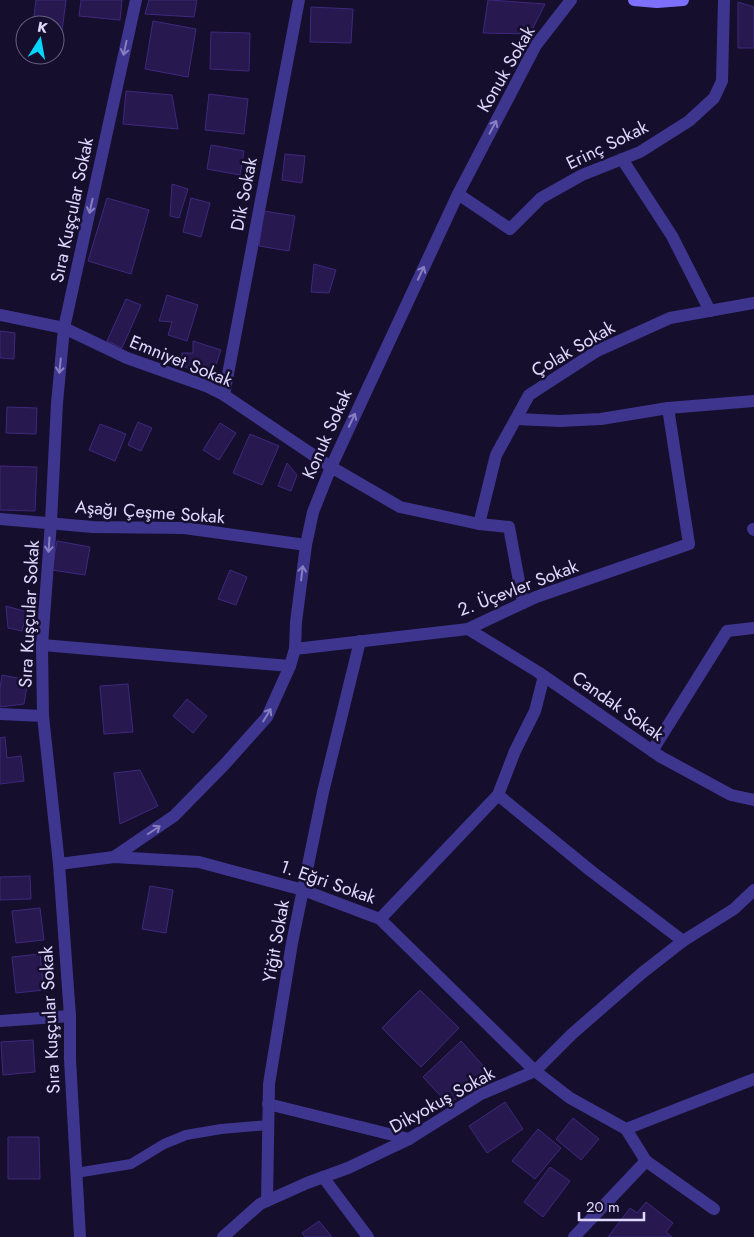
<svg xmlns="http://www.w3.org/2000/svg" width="754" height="1237" viewBox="0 0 754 1237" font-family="Jost,sans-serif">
	<rect width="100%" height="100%" fill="#150e2c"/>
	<g fill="#27184f" stroke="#3f287d">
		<polygon points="36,0 66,0 62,31 55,30 55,25 33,25"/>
		<polygon points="81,0 122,0 120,20 79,16"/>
		<polygon points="149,0 197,0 194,17 145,14"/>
		<polygon points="488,0 490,0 545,4 530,34 483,33"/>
		<polygon points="738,2 754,7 754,48 738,48"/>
		<polygon points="311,7 353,9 351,43 310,42"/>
		<polygon points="153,21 196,29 188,77 145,69"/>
		<polygon points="211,32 250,33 249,71 210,69"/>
		<polygon points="126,91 172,95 178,129 123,124"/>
		<polygon points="209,94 248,99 244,134 205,130"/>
		<polygon points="211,145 244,151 240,175 207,169"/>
		<polygon points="285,154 305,156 302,183 282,180"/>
		<polygon points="172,184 188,189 179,218 170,216"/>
		<polygon points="107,198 149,210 131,274 88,261"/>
		<polygon points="191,198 210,203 201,237 183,232"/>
		<polygon points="264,211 295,216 289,251 259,246"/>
		<polygon points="314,264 336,270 329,293 311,292"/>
		<polygon points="167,295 198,305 187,341 168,335 172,322 159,321"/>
		<polygon points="126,299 141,305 122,348 107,341"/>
		<polygon points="0,331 15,333 14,359 0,358"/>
		<polygon points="193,341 221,350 212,376 181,366 182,353 193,353"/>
		<polygon points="7,407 37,408 36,434 6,433"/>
		<polygon points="138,422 152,428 141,451 128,445"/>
		<polygon points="220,423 236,433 219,460 203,450"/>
		<polygon points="100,424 126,434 115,461 89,450"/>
		<polygon points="250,434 279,446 262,485 233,473"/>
		<polygon points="287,463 297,475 291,491 278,486"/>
		<polygon points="0,466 37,467 35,511 0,510"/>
		<polygon points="57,541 90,547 85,575 52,570"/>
		<polygon points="230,570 247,577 236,605 218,599"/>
		<polygon points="6,606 27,612 22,631 8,628"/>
		<polygon points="2,675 28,680 24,704 0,707 0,688"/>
		<polygon points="128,684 133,732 104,734 100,686"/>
		<polygon points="187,699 207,716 193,733 173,716"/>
		<polygon points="5,737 7,758 21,756 24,781 0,784 0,738"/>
		<polygon points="140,770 158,806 120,824 114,773"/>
		<polygon points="30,876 31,899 0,900 0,877"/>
		<polygon points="150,886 173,890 166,933 142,929"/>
		<polygon points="40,908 44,940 16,943 12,911"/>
		<polygon points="40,954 44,990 16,993 12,957"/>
		<polygon points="420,990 459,1028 421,1067 382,1028"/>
		<polygon points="33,1040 35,1072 3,1075 1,1042"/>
		<polygon points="461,1041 487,1070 449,1105 423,1077"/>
		<polygon points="505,1102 523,1129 487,1153 469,1126"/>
		<polygon points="573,1118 599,1139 581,1160 556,1139"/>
		<polygon points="538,1129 561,1148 535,1179 512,1161"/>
		<polygon points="8,1137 39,1137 40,1179 8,1179"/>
		<polygon points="550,1167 570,1181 543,1217 524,1202"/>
		<polygon points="646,1202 673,1223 666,1232 672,1237 608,1237 630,1208 637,1213"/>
		<polygon points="319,1221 332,1237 305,1237 302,1233"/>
	</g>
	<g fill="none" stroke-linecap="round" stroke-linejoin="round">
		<polyline stroke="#3e358f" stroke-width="10" points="76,1173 131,1164 164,1144 186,1135 221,1129 268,1125"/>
		<g stroke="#3e358f" stroke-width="12">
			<polyline points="622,159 672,236 710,311"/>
			<polyline points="458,194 510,229 541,198 582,175 640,152 689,121 714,98 722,81 724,0"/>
			<polyline points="0,315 64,328 127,358 206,386 224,395 331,467 400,507 479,524 509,527 523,603"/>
			<polyline points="224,395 299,0"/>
			<polyline points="516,419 560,421 601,419 668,408"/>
			<polyline points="0,519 93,527 184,528 306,545"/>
			<polyline points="479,524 496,455 529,395 597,351 670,318 754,303"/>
			<polyline points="753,529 754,530"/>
			<polyline points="468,629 538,672 661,757 731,795 754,800"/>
			<polyline points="42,645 290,666"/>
			<polyline points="295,649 468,629 536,597 689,544 668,408 754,401"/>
			<polyline points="0,714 43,716"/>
			<polyline points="652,751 727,631 754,628"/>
			<polyline points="498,795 591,871 683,941"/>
			<polyline points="114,857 174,816 225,764 267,717 290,666 295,649 296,622 306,545 313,512 331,467 458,194 536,45 571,0"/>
			<polyline points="59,864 114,857 199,862 303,890 380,919 535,1071 570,1098 626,1129 646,1161 714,1209"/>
			<polyline points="380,919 498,795 515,751 535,711 544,676"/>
			<polyline points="0,1021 70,1016"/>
			<polyline points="268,1104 409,1139"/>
			<polyline points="626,1129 754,1079"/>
			<polyline points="323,1177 368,1237"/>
			<polyline points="267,1201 269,1084 292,943 323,792 360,641"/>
			<polyline points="80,1237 70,1059 70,1016 59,864 43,716 42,645 51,522 57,403 64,328 136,0"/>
			<polyline points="223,1237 260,1204 307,1183 348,1168 409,1139 481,1094 535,1071 572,1034 642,973 683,941 734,909 754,890"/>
			<polyline points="574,1237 646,1161"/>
		</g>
		<polyline stroke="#7d70ff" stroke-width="12" points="634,0 657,2 683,0"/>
	</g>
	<defs><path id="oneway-shaft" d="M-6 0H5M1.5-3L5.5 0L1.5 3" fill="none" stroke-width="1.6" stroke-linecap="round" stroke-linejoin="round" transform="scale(1.25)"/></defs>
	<g stroke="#877fc1">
		<use href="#oneway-shaft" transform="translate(125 48) rotate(102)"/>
		<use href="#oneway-shaft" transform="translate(493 127) rotate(-62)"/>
		<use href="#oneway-shaft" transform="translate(91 206) rotate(102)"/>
		<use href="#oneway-shaft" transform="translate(421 273) rotate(-65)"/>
		<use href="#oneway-shaft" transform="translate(60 366) rotate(96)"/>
		<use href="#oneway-shaft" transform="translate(352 420) rotate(-65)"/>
		<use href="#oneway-shaft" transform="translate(49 545) rotate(94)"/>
		<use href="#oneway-shaft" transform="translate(302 573) rotate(-83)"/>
		<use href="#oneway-shaft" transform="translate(267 715) rotate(-59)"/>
		<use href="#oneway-shaft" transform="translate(154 830) rotate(-34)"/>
	</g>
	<g text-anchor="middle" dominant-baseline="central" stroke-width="5" stroke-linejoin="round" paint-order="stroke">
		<g font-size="18" fill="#e0d9ff" stroke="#150e2c">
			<text transform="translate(506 69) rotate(-60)">Konuk Sokak</text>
			<text transform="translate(607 145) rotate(-26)">Erinç Sokak</text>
			<text transform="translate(244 194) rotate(-79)">Dik Sokak</text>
			<text transform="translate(72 210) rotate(-78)">Sıra Kuşçular Sokak</text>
			<text transform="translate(573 349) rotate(-30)">Çolak Sokak</text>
			<text transform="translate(181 361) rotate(22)">Emniyet Sokak</text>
			<text transform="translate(327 434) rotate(-66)">Konuk Sokak</text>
			<text transform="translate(150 512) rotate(4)">Aşağı Çeşme Sokak</text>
			<text transform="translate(518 588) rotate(-21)">2. Üçevler Sokak</text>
			<text transform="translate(29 614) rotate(-87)">Sıra Kuşçular Sokak</text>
			<text transform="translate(618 706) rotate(35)">Candak Sokak</text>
			<text transform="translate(328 882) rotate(19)">1. Eğri Sokak</text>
			<text transform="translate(276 941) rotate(-80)">Yiğit Sokak</text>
			<text transform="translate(50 1020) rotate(-93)">Sıra Kuşçular Sokak</text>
			<text transform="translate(442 1100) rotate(-29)">Dikyokuş Sokak</text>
		</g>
	</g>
	<g transform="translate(40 40) rotate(11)"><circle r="24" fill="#150e2c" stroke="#665f80"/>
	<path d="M0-4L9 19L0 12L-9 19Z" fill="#05d5ff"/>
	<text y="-8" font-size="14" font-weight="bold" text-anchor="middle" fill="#e0d9ff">K</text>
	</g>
	<path d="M579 1212v8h65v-8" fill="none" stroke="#e0d9ff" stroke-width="2.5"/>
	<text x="586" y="1212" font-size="15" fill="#e0d9ff" stroke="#150e2c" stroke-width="4" paint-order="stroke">20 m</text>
</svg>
